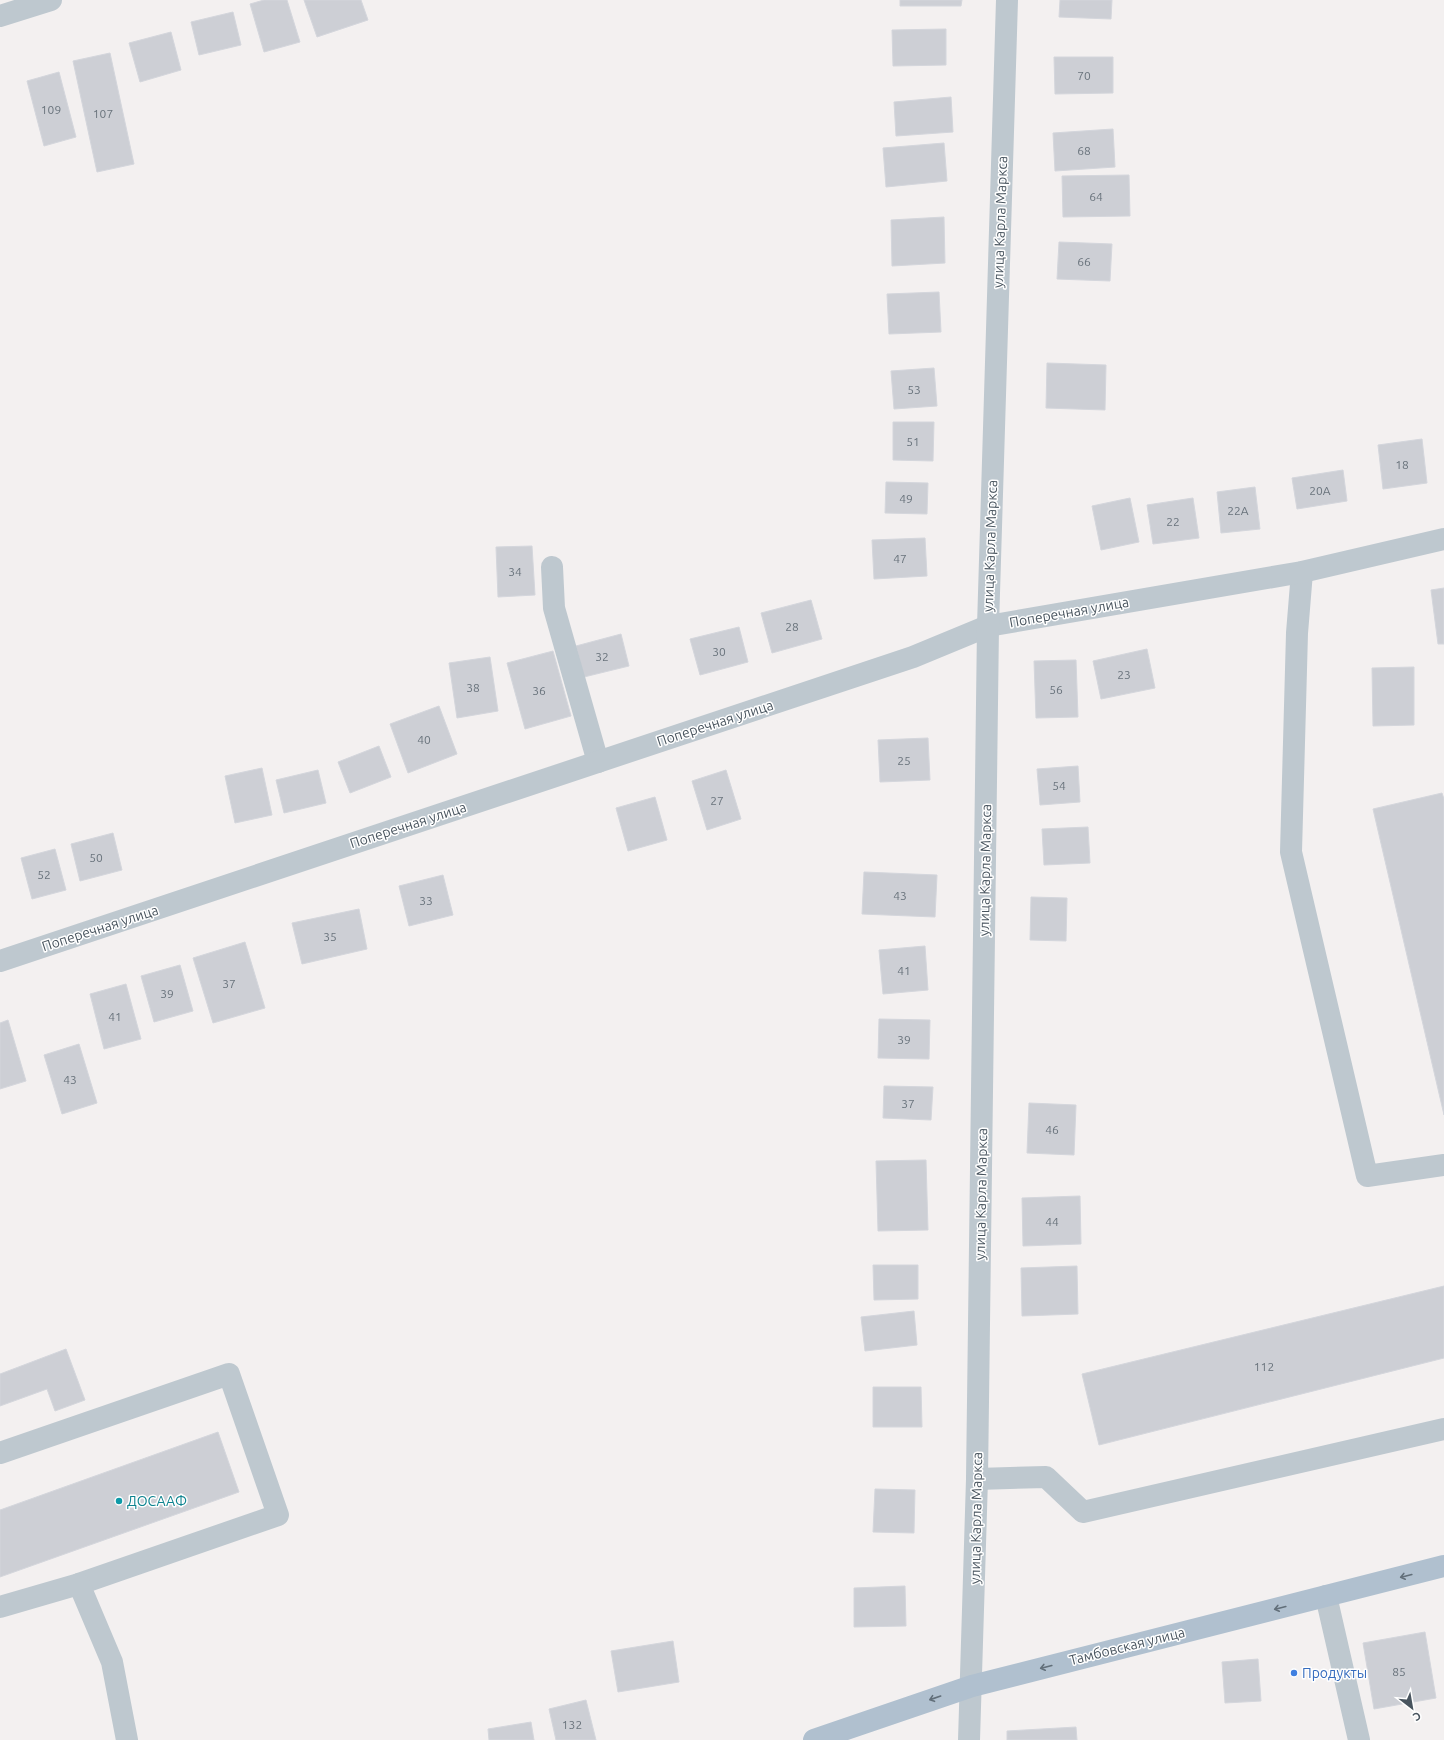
<svg xmlns="http://www.w3.org/2000/svg" width="1444" height="1740" viewBox="0 0 1444 1740" font-family="Ubuntu,sans-serif">
	<rect width="100%" height="100%" fill="#f3f0f0"/>
	<g fill="#cdcfd5" stroke="#d4d6dc">
		<polygon points="264,0 287,0 300,42 264,52 250,4"/>
		<polygon points="304,0 361,0 368,20 317,37"/>
		<polygon points="900,0 962,0 961,6 900,6"/>
		<polygon points="1060,0 1112,0 1111,19 1059,17"/>
		<polygon points="233,12 241,45 199,55 191,22"/>
		<polygon points="946,29 946,65 893,66 892,30"/>
		<polygon points="171,32 181,70 140,82 129,43"/>
		<polygon points="110,53 134,164 97,172 73,61"/>
		<polygon points="1054,57 1113,57 1113,93 1055,94"/>
		<polygon points="59,72 76,137 44,146 27,81"/>
		<polygon points="951,97 953,132 896,136 894,102"/>
		<polygon points="1113,129 1115,167 1055,171 1053,133"/>
		<polygon points="944,143 947,181 886,187 883,148"/>
		<polygon points="1129,175 1130,216 1063,217 1062,176"/>
		<polygon points="944,217 945,263 892,266 891,220"/>
		<polygon points="1059,242 1112,244 1110,281 1057,279"/>
		<polygon points="939,292 941,332 889,334 887,294"/>
		<polygon points="1047,363 1106,365 1105,410 1046,408"/>
		<polygon points="934,368 937,406 894,409 891,371"/>
		<polygon points="893,422 934,422 933,461 893,460"/>
		<polygon points="1422,439 1427,483 1383,489 1378,445"/>
		<polygon points="1343,470 1347,501 1297,509 1292,478"/>
		<polygon points="886,482 928,483 927,514 885,513"/>
		<polygon points="1255,487 1260,529 1221,533 1217,492"/>
		<polygon points="1130,498 1139,542 1101,550 1092,506"/>
		<polygon points="1193,498 1199,538 1153,544 1147,505"/>
		<polygon points="925,538 927,576 874,579 872,540"/>
		<polygon points="532,546 535,595 498,597 496,547"/>
		<polygon points="1444,588 1444,644 1438,644 1431,590"/>
		<polygon points="811,600 822,639 772,653 761,613"/>
		<polygon points="739,627 748,662 700,675 690,639"/>
		<polygon points="621,634 629,666 584,677 576,646"/>
		<polygon points="1147,649 1155,688 1101,699 1093,661"/>
		<polygon points="553,651 571,716 525,729 507,663"/>
		<polygon points="490,657 498,711 457,718 449,663"/>
		<polygon points="1076,660 1078,717 1036,718 1034,661"/>
		<polygon points="1414,667 1414,725 1373,726 1372,668"/>
		<polygon points="439,706 457,754 408,773 390,724"/>
		<polygon points="928,738 930,780 880,782 878,740"/>
		<polygon points="379,746 391,777 350,793 338,762"/>
		<polygon points="1078,766 1080,802 1040,805 1037,769"/>
		<polygon points="262,768 272,815 235,823 225,776"/>
		<polygon points="318,770 326,803 284,813 276,780"/>
		<polygon points="726,770 741,819 707,830 692,781"/>
		<polygon points="1442,793 1444,799 1444,1115 1373,809"/>
		<polygon points="655,797 667,840 628,851 616,808"/>
		<polygon points="1088,827 1090,863 1044,865 1042,829"/>
		<polygon points="113,833 122,870 80,881 71,844"/>
		<polygon points="55,849 66,890 32,899 21,858"/>
		<polygon points="864,872 937,875 935,917 862,914"/>
		<polygon points="443,875 453,915 409,926 399,886"/>
		<polygon points="1031,897 1067,898 1066,941 1030,940"/>
		<polygon points="359,909 367,949 302,964 292,923"/>
		<polygon points="245,942 265,1008 213,1023 193,958"/>
		<polygon points="925,946 928,990 883,994 879,950"/>
		<polygon points="180,965 193,1011 154,1022 141,976"/>
		<polygon points="126,984 141,1039 104,1049 90,994"/>
		<polygon points="879,1019 930,1020 929,1059 878,1058"/>
		<polygon points="8,1020 26,1081 0,1089 0,1023"/>
		<polygon points="79,1044 97,1103 62,1114 44,1055"/>
		<polygon points="884,1086 933,1087 931,1120 883,1118"/>
		<polygon points="1029,1103 1076,1105 1074,1155 1027,1153"/>
		<polygon points="926,1160 928,1230 878,1231 876,1161"/>
		<polygon points="1080,1196 1081,1244 1023,1246 1022,1198"/>
		<polygon points="873,1265 918,1265 918,1299 874,1300"/>
		<polygon points="1077,1266 1078,1314 1022,1316 1021,1268"/>
		<polygon points="1444,1286 1444,1358 1099,1445 1082,1374"/>
		<polygon points="914,1311 917,1345 865,1351 861,1317"/>
		<polygon points="66,1349 85,1400 55,1411 47,1389 0,1406 0,1374"/>
		<polygon points="873,1387 921,1387 922,1427 873,1427"/>
		<polygon points="218,1432 239,1492 0,1577 0,1510"/>
		<polygon points="875,1489 915,1490 914,1533 873,1532"/>
		<polygon points="905,1586 906,1626 854,1627 854,1588"/>
		<polygon points="1425,1632 1436,1698 1374,1709 1363,1643"/>
		<polygon points="673,1641 679,1682 618,1692 611,1651"/>
		<polygon points="1258,1659 1261,1701 1225,1703 1222,1662"/>
		<polygon points="586,1700 596,1740 556,1740 549,1709"/>
		<polygon points="531,1722 534,1740 489,1740 488,1729"/>
		<polygon points="1076,1727 1077,1740 1007,1740 1007,1731"/>
	</g>
	<g fill="none" stroke-linecap="round" stroke-linejoin="round">
		<g stroke="#bec8cf" stroke-width="22">
			<polyline points="0,16 51,0"/>
			<polyline points="552,567 554,608 598,762"/>
			<polyline points="1302,572 1297,633 1291,852 1367,1176 1444,1165"/>
			<polyline points="0,961 913,657 988,626 1302,572 1444,539"/>
			<polyline points="0,1453 229,1374 278,1515 79,1584"/>
			<polyline points="977,1479 1046,1477 1083,1512 1444,1429"/>
			<polyline points="1326,1596 1359,1740"/>
			<polyline points="0,1607 79,1584 112,1662 127,1740"/>
			<polyline points="969,1740 977,1479 988,626 1007,0"/>
		</g>
		<polyline stroke="#b0c0cf" stroke-width="22" points="814,1740 972,1686 1444,1566"/>
	</g>
	<defs><path id="oneway-shaft" d="M-6 0H5M1.5-3L5.5 0L1.5 3" fill="none" stroke-width="1.6" stroke-linecap="round" stroke-linejoin="round"/></defs>
	<g stroke="#626f7a">
		<use href="#oneway-shaft" transform="translate(1406 1576) rotate(166)"/>
		<use href="#oneway-shaft" transform="translate(1280 1608) rotate(166)"/>
		<use href="#oneway-shaft" transform="translate(1046 1667) rotate(166)"/>
		<use href="#oneway-shaft" transform="translate(935 1698) rotate(161)"/>
	</g>
	<circle fill="#0f9aa8" stroke="#fff" stroke-width="1.5" cx="119" cy="1501" r="4"/>
	<circle fill="#3f7fe0" stroke="#fff" stroke-width="1.5" cx="1294" cy="1673" r="4"/>
	<g text-anchor="middle" dominant-baseline="central" stroke-width="3" stroke-linejoin="round" paint-order="stroke">
		<g font-size="12" fill="#69737c">
			<text x="1084" y="75">70</text>
			<text x="51" y="109">109</text>
			<text x="103" y="113">107</text>
			<text x="1084" y="150">68</text>
			<text x="1096" y="196">64</text>
			<text x="1084" y="261">66</text>
			<text x="914" y="389">53</text>
			<text x="913" y="441">51</text>
			<text x="1402" y="464">18</text>
			<text x="1320" y="490">20А</text>
			<text x="906" y="498">49</text>
			<text x="1238" y="510">22А</text>
			<text x="1173" y="521">22</text>
			<text x="900" y="558">47</text>
			<text x="515" y="571">34</text>
			<text x="792" y="626">28</text>
			<text x="719" y="651">30</text>
			<text x="602" y="656">32</text>
			<text x="1124" y="674">23</text>
			<text x="473" y="687">38</text>
			<text x="1056" y="689">56</text>
			<text x="539" y="690">36</text>
			<text x="424" y="739">40</text>
			<text x="904" y="760">25</text>
			<text x="1059" y="785">54</text>
			<text x="717" y="800">27</text>
			<text x="96" y="857">50</text>
			<text x="44" y="874">52</text>
			<text x="900" y="895">43</text>
			<text x="426" y="900">33</text>
			<text x="330" y="936">35</text>
			<text x="904" y="970">41</text>
			<text x="229" y="983">37</text>
			<text x="167" y="993">39</text>
			<text x="115" y="1016">41</text>
			<text x="904" y="1039">39</text>
			<text x="70" y="1079">43</text>
			<text x="908" y="1103">37</text>
			<text x="1052" y="1129">46</text>
			<text x="1052" y="1221">44</text>
			<text x="1264" y="1366">112</text>
			<text x="1399" y="1671">85</text>
			<text x="572" y="1724">132</text>
		</g>
		<g font-size="14" fill="#48545e" stroke="#fff">
			<text transform="translate(1000 222) rotate(-88)">улица Карла Маркса</text>
			<text transform="translate(990 546) rotate(-88)">улица Карла Маркса</text>
			<text transform="translate(1069 612) rotate(-10)">Поперечная улица</text>
			<text transform="translate(715 723) rotate(-18)">Поперечная улица</text>
			<text transform="translate(408 825) rotate(-18)">Поперечная улица</text>
			<text transform="translate(985 870) rotate(-89)">улица Карла Маркса</text>
			<text transform="translate(100 928) rotate(-18)">Поперечная улица</text>
			<text transform="translate(981 1194) rotate(-89)">улица Карла Маркса</text>
			<text transform="translate(976 1518) rotate(-89)">улица Карла Маркса</text>
			<text transform="translate(1127 1646) rotate(-14)">Тамбовская улица</text>
		</g>
		<g font-size="14" fill="#0d838f" stroke="#fff" text-anchor="start">
			<text x="127" y="1501">ДОСААФ</text>
		</g>
		<g font-size="14" fill="#366cbe" stroke="#fff" text-anchor="start">
			<text x="1302" y="1673">Продукты</text>
		</g>
	</g>
	<g transform="translate(1412 1708) rotate(149)" stroke="#ffffff" stroke-width="3" paint-order="stroke">
	<path d="M0-3L7 15L0 10L-7 15Z" fill="#48545e"/>
	<text y="-6" font-size="11" font-weight="bold" text-anchor="middle" fill="#48545e">С</text>
	</g>
</svg>
